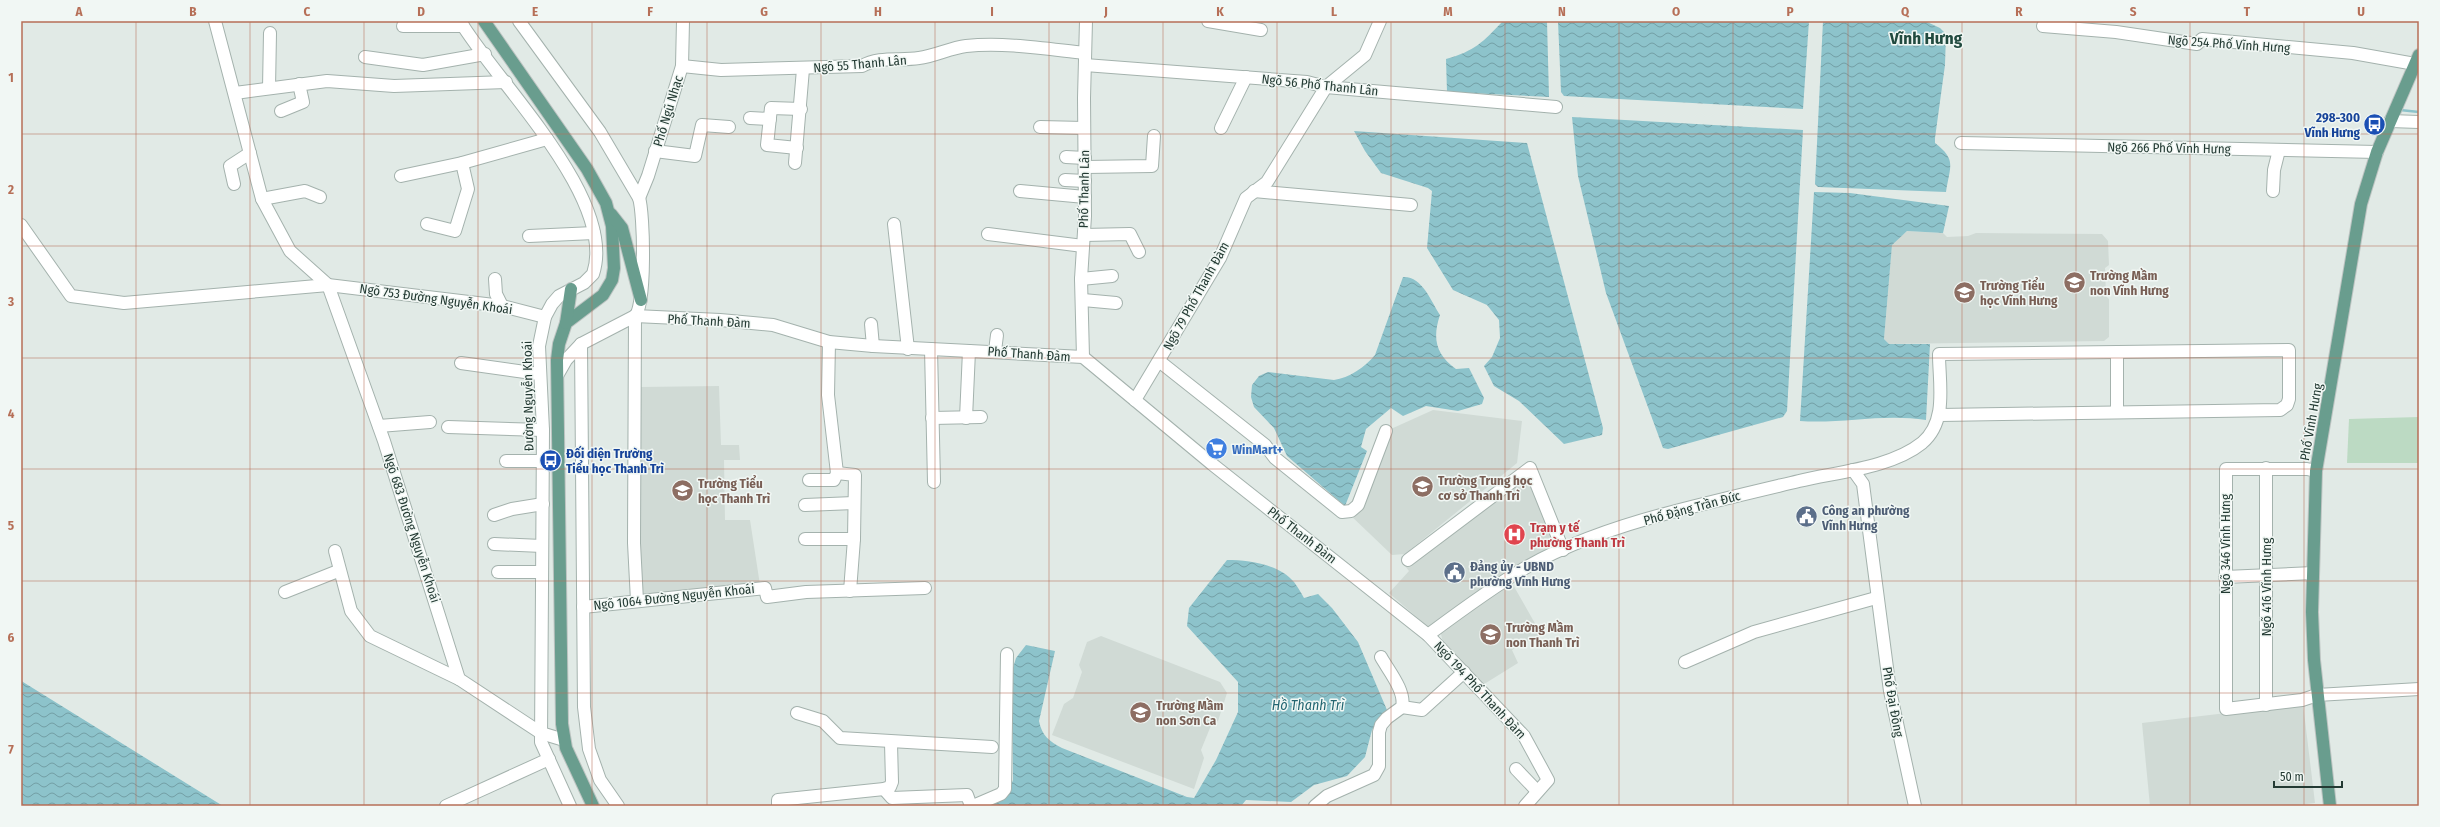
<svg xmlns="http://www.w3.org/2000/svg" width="2440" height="827" viewBox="0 0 2440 827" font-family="'Fira Sans Condensed',sans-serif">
	<defs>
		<pattern id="water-waves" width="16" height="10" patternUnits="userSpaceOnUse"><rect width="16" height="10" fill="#8dc3cb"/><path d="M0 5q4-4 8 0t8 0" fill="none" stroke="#739fa5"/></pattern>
	</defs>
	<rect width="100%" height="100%" fill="#e1eae6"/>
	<g fill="#d0dad5">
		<polygon points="1907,231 1943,233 1947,237 1968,236 1976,233 2102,234 2108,241 2109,265 2105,268 2106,296 2109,299 2109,337 2104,341 1889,344 1884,339 1892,244"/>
		<polygon points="719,386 721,445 739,445 740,460 724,460 725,520 750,520 760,585 641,596 641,387"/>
		<polygon points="1433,410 1522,421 1517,463 1405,554 1392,555 1347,512 1382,433"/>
		<polygon points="1530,476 1557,547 1503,576 1428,627 1389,593 1409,571 1405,566"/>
		<polygon points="1512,583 1541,634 1512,650 1518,663 1481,686 1443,643 1441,634 1442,630"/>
		<polygon points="1101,636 1220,682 1227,693 1218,721 1212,723 1201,750 1204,758 1194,789 1052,735 1064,704 1073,698 1082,672 1079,665 1087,642"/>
		<polygon points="2303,704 2315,803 2289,806 2150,806 2142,723"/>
	</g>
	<polygon fill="#bcdac3" points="2419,417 2419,463 2347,463 2349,419"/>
	<g fill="url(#water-waves)">
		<path d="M1503,21h44l2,76 -102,-5 -1,-33c29,-8 37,-17 57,-38z"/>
		<polygon points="1558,21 1809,21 1803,109 1564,96 1561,92"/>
		<path d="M1823,21h102l15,7 6,6 -1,31 -10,73v5c22,17 15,23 11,49l-128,-5 -3,-3z"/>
		<polygon points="1572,117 1803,130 1787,411 1783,417 1668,449 1663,448 1606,293 1578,176"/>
		<polygon points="1354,131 1527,143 1603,428 1602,435 1564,444 1519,401 1494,386 1484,366 1492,357 1500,338 1499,320 1487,305 1453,290 1427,248 1432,191 1428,188 1381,173 1365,151"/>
		<path d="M1814,192l36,1 99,13 -6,27 -36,-2 -15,14 -8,94 5,5h41l-4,76c-42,-7 -84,4 -126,1z"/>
		<path d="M1403,277c19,-1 28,24 37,38 -8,24 -4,39 16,54l13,-1 15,30 -2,6 -24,7 -32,-5 -23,10 -12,-8 -25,21 -5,18 6,4 -22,55 -58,-50 -13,-28 -20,-21 -3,-10 1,-12 7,-9 9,-4 66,8c15,-2 31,-13 41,-25z"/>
		<path d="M1227,560c22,0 52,4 67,22 4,5 7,11 10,16l14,-4 14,14 26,34 29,68 -15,20 -7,27 -18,19 -33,9 -23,17 -45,-2 -5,6h-254l21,-13 5,-13 -1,-109 4,-13 10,-13 29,6 -16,70c3,15 10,20 23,27l125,49 7,1 22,-38 22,-48v-30l-51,-56 2,-18z"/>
		<polygon points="21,680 23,682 223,806 21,806"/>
	</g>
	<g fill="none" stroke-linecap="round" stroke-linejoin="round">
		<polyline stroke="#8dc3cb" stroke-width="2.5" points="2400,110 2419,112"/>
		<defs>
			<g id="minor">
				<polyline points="215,21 262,199 290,251 328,285 384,441 459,679 541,733 564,740"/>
				<path d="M460,21c36,61 158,178 133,253l-9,9 -25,13 -7,8 -7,13 -6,29 4,84 -2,312 29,64"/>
				<path d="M519,21l81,111 39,66c5,15 7,108 -4,118"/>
				<polyline points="1208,21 1261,30"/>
				<polyline points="403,26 463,26"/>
				<polyline points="2043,26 2116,32 2197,44 2202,39 2353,53 2415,64"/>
				<polyline points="365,57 423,65 485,54"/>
				<polyline points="1085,65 1307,82 1326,87 1556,107"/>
				<path d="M682,66l39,4 141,-4c17,-10 38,-5 57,-8 16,-2 31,-10 47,-12 39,-4 81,3 119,7"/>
				<polyline points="269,88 270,33"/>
				<polyline points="235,93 327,81 394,86 506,82"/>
				<polyline points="281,111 303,102 299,84"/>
				<polyline points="750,118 770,119"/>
				<polyline points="2390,121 2419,122"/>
				<polyline points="1040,127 1084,128"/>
				<polyline points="1221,128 1246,77"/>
				<polyline points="1961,143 2377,152"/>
				<polyline points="797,148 767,145 771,108 801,109"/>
				<polyline points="655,151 695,156 702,125 729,127"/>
				<polyline points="1066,157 1085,158"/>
				<polyline points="795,163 803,69"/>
				<polyline points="1086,167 1152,166 1154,136"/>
				<polyline points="401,176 462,163 547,139"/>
				<polyline points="1065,180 1085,181"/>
				<polyline points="234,184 230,166 250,153"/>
				<polyline points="1020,191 1085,197"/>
				<polyline points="1254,191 1411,205"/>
				<polyline points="2273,191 2274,170 2279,150"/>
				<polyline points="639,198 648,176 682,66 683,21"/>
				<polyline points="262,199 305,191 320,197"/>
				<polyline points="427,224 455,231 468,189 462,163"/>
				<polyline points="894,224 908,349"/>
				<polyline points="21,225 71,296 124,303 328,285 502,306 545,317"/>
				<polyline points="988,234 1083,246"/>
				<polyline points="1084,235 1130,234 1139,252"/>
				<polyline points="529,236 594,233"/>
				<polyline points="495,279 496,294 502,306"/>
				<polyline points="1081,279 1112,276"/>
				<polyline points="1083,300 1116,303"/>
				<polyline points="635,316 634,543 637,601"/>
				<polyline points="871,324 873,346"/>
				<polyline points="581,344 584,707 589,749 600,780 618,806"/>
				<polyline points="931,349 934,482"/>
				<polyline points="995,351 997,335"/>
				<polyline points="2117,353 2117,411"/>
				<polyline points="1083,357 1081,279 1085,216 1084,98 1086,21"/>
				<polyline points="1159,361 1265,445 1275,458 1342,512 1351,511 1358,505 1386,431"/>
				<polyline points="461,363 539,374"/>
				<polyline points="558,374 566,360 581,344 635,316 720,320 773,325 829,342 873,346 1083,357 1212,464 1428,635 1524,736 1548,780 1525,806"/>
				<polyline points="1135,400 1220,258 1246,198 1267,182 1326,87 1365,55 1380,21"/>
				<polyline points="932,418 981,417"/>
				<polyline points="966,418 969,351"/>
				<polyline points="379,426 430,422"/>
				<polyline points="448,427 543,430"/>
				<polyline points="506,461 543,461"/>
				<polyline points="1853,470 1863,484 1890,691 1915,806"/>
				<polyline points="2316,471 2307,469 2226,469 2226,709 2302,700 2317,695 2419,689"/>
				<polyline points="837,473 855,475 854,539 850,591"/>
				<polyline points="809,480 834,480 837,473 828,395 829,342"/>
				<polyline points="805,505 854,503"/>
				<polyline points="494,515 512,509 543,504"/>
				<polyline points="805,539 854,539"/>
				<polyline points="494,544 542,546"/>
				<polyline points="335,551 351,611 370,636 459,679"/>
				<polyline points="1408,560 1530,468 1563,550"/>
				<polyline points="498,572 542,572"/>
				<polyline points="2225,577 2313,573"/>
				<polyline points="285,592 338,571"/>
				<polyline points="583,607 765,588 767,597 806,592 925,588"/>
				<path d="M1428,635c31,-23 63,-47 97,-67 45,-26 97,-43 147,-56 42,-11 85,-21 127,-31 37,-9 92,-13 123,-38 26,-22 17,-59 17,-89l350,-4v49l-2,6 -7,5 -340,5"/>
				<polyline points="1685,662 1754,632 1876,598"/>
				<polyline points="2266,705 2266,468"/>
				<polyline points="1402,707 1422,710 1464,672"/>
				<polyline points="797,713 823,721 840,738 992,747"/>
				<polyline points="1516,769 1537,791"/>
				<polyline points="884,789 892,798 967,795 971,806"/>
				<polyline points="446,806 549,759"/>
				<polyline points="778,806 778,800 884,789 890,787 892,782 891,743"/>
				<polyline points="973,806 1001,794 1005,789 1007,654"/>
				<path d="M1315,806l12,-10 47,-21 5,-9v-34l2,-7 6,-7 15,-11c4,-16 -14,-37 -21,-50"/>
			</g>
			<g id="major">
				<polyline points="484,21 587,169 606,203 612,226 614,268 612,280 603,295 566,323 559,344 557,360 562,724 566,748 593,806"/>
				<polyline points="611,214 622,228 641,300"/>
				<polyline points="566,323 571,289"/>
				<polyline points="2330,806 2314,660 2312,612 2316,471 2361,204 2377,152 2419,55"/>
			</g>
		</defs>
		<use href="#minor" stroke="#a4b2ad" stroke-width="14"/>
		<use href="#major" stroke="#bdc4c2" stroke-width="14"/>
		<use href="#minor" stroke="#fff" stroke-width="12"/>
		<use href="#major" stroke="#699d8e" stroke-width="12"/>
	</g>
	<path fill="none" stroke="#b66f57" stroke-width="1" stroke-opacity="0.55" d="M136,21v785M250,21v785M364,21v785M478,21v785M592,21v785M707,21v785M821,21v785M935,21v785M1049,21v785M1163,21v785M1277,21v785M1391,21v785M1505,21v785M1619,21v785M1733,21v785M1848,21v785M1962,21v785M2076,21v785M2190,21v785M2304,21v785M21,134h2398M21,246h2398M21,358h2398M21,469h2398M21,581h2398M21,693h2398"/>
	<defs>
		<symbol id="bus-disc" viewBox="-11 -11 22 22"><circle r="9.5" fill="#1a4fb4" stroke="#f1f7f4"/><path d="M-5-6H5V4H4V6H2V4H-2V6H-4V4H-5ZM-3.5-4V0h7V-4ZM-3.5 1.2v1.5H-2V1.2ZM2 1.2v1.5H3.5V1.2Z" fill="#fff"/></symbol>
		<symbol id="school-disc" viewBox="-11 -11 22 22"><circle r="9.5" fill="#8d6e63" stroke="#f1f7f4"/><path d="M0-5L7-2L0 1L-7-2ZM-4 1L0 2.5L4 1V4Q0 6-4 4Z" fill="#fff"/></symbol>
		<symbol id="supermarket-disc" viewBox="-11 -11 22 22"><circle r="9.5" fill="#3f7fe0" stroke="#f1f7f4"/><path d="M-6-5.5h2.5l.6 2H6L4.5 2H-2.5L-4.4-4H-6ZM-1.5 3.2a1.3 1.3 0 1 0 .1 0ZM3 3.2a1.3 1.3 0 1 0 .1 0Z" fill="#fff"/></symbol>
		<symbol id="civic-disc" viewBox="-11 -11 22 22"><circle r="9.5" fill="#5c6f8a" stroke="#f1f7f4"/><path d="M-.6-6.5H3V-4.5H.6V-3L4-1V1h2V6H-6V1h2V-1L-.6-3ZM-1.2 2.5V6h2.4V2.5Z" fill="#fff"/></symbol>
		<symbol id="hospital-disc" viewBox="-11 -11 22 22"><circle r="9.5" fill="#e0444e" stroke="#f1f7f4"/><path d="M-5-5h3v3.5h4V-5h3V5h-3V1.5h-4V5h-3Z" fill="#fff"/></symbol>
	</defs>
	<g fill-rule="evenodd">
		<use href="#bus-disc" x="2362" y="112" width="25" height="25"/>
		<use href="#school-disc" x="2062" y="270" width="25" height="25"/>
		<use href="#school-disc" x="1952" y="280" width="25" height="25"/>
		<use href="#supermarket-disc" x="1204" y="436" width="25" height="25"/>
		<use href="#bus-disc" x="538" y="448" width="25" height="25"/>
		<use href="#school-disc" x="1410" y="474" width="25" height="25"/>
		<use href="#school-disc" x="670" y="478" width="25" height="25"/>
		<use href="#civic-disc" x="1794" y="504" width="25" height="25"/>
		<use href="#hospital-disc" x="1502" y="522" width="25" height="25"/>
		<use href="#civic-disc" x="1442" y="560" width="25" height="25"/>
		<use href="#school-disc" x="1478" y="622" width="25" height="25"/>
		<use href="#school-disc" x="1128" y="700" width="25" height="25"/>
	</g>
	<g text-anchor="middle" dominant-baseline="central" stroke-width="3" stroke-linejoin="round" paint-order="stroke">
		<g font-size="13" fill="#233a33" stroke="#f1f7f4">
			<text transform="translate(2229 44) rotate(4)">Ngõ 254 Phố Vĩnh Hưng</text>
			<text transform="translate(860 64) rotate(-5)">Ngõ 55 Thanh Lân</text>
			<text transform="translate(1320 85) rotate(6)">Ngõ 56 Phố Thanh Lân</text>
			<text transform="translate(668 111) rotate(-73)">Phố Ngũ Nhạc</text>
			<text transform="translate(2169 148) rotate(1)">Ngõ 266 Phố Vĩnh Hưng</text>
			<text transform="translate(1084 189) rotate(-89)">Phố Thanh Lân</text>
			<text transform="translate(1196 296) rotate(-61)">Ngõ 79 Phố Thanh Đàm</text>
			<text transform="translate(436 299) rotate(8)">Ngõ 753 Đường Nguyễn Khoái</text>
			<text transform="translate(709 321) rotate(3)">Phố Thanh Đàm</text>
			<text transform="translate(1029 354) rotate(4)">Phố Thanh Đàm</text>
			<text transform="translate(528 396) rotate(-91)">Đường Nguyễn Khoái</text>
			<text transform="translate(2311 422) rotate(-80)">Phố Vĩnh Hưng</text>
			<text transform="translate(1692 508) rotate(-15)">Phố Đặng Trần Đức</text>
			<text transform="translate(412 528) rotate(72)">Ngõ 683 Đường Nguyễn Khoái</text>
			<text transform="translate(1302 535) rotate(38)">Phố Thanh Đàm</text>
			<text transform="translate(2225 544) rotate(-90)">Ngõ 346 Vĩnh Hưng</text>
			<text transform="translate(2266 587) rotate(-90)">Ngõ 416 Vĩnh Hưng</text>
			<text transform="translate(674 597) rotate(-6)">Ngõ 1064 Đường Nguyễn Khoái</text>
			<text transform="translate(1480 690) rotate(47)">Ngõ 194 Phố Thanh Đàm</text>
			<text transform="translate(1893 702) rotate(80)">Phố Đại Đồng</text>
		</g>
		<g font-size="13" font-weight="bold" fill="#164399" stroke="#f1f7f4" text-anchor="end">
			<text x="2360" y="117">298-300<tspan x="2360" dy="15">Vĩnh Hưng</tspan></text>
			<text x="566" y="453" text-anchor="start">Đối diện Trường<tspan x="566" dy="15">Tiểu học Thanh Trì</tspan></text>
		</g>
		<g font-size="13" font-weight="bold" fill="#785e54" stroke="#f1f7f4" text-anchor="start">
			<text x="2090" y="275">Trường Mầm<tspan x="2090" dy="15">non Vĩnh Hưng</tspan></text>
			<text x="1980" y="285">Trường Tiểu<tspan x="1980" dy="15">học Vĩnh Hưng</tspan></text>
			<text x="1438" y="480">Trường Trung học<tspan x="1438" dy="15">cơ sở Thanh Trì</tspan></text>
			<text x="698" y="483">Trường Tiểu<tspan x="698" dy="15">học Thanh Trì</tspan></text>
			<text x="1506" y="627">Trường Mầm<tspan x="1506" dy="15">non Thanh Trì</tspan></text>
			<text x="1156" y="705">Trường Mầm<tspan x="1156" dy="15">non Sơn Ca</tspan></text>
		</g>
		<g font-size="13" font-weight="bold" fill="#366cbe" stroke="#f1f7f4" text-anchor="start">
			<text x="1232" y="449">WinMart+</text>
		</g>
		<g font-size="13" font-weight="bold" fill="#4e5e75" stroke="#f1f7f4" text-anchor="start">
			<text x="1822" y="510">Công an phường<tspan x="1822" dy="15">Vĩnh Hưng</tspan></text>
			<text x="1470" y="566">Đảng ủy - UBND<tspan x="1470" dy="15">phường Vĩnh Hưng</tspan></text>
		</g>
		<g font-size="13" font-weight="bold" fill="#be3a42" stroke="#f1f7f4" text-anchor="start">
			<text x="1530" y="527">Trạm y tế<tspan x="1530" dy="15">phường Thanh Trì</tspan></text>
		</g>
		<g font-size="14" font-style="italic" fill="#226571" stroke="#f1f7f4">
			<text x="1308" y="705">Hồ Thanh Trì</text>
		</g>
		<g font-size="17" font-weight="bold" fill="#214a3f" stroke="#f1f7f4">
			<text x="1926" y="38">Vĩnh Hưng</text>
		</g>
	</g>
	<rect width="2440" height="827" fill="none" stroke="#f1f7f4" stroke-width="44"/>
	<path d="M2274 781v6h68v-6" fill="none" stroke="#233a33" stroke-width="2"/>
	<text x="2280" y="781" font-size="12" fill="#233a33" stroke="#f1f7f4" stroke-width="3" paint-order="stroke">50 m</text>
	<rect x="22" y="22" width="2396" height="783" fill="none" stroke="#b66f57" stroke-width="1.5"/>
	<g font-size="13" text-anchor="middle" font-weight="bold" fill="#b66f57">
		<text x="79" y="16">A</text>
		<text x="193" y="16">B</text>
		<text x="307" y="16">C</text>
		<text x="421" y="16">D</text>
		<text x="535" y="16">E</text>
		<text x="650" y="16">F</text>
		<text x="764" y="16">G</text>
		<text x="878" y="16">H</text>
		<text x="992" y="16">I</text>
		<text x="1106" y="16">J</text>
		<text x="1220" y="16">K</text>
		<text x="1334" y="16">L</text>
		<text x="1448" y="16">M</text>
		<text x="1562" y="16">N</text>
		<text x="1676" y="16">O</text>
		<text x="1790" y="16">P</text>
		<text x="1905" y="16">Q</text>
		<text x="2019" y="16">R</text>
		<text x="2133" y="16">S</text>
		<text x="2247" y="16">T</text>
		<text x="2361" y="16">U</text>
		<text x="11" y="82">1</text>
		<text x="11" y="194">2</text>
		<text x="11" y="306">3</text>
		<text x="11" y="418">4</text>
		<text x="11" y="530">5</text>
		<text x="11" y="642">6</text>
		<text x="11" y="754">7</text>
	</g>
</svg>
